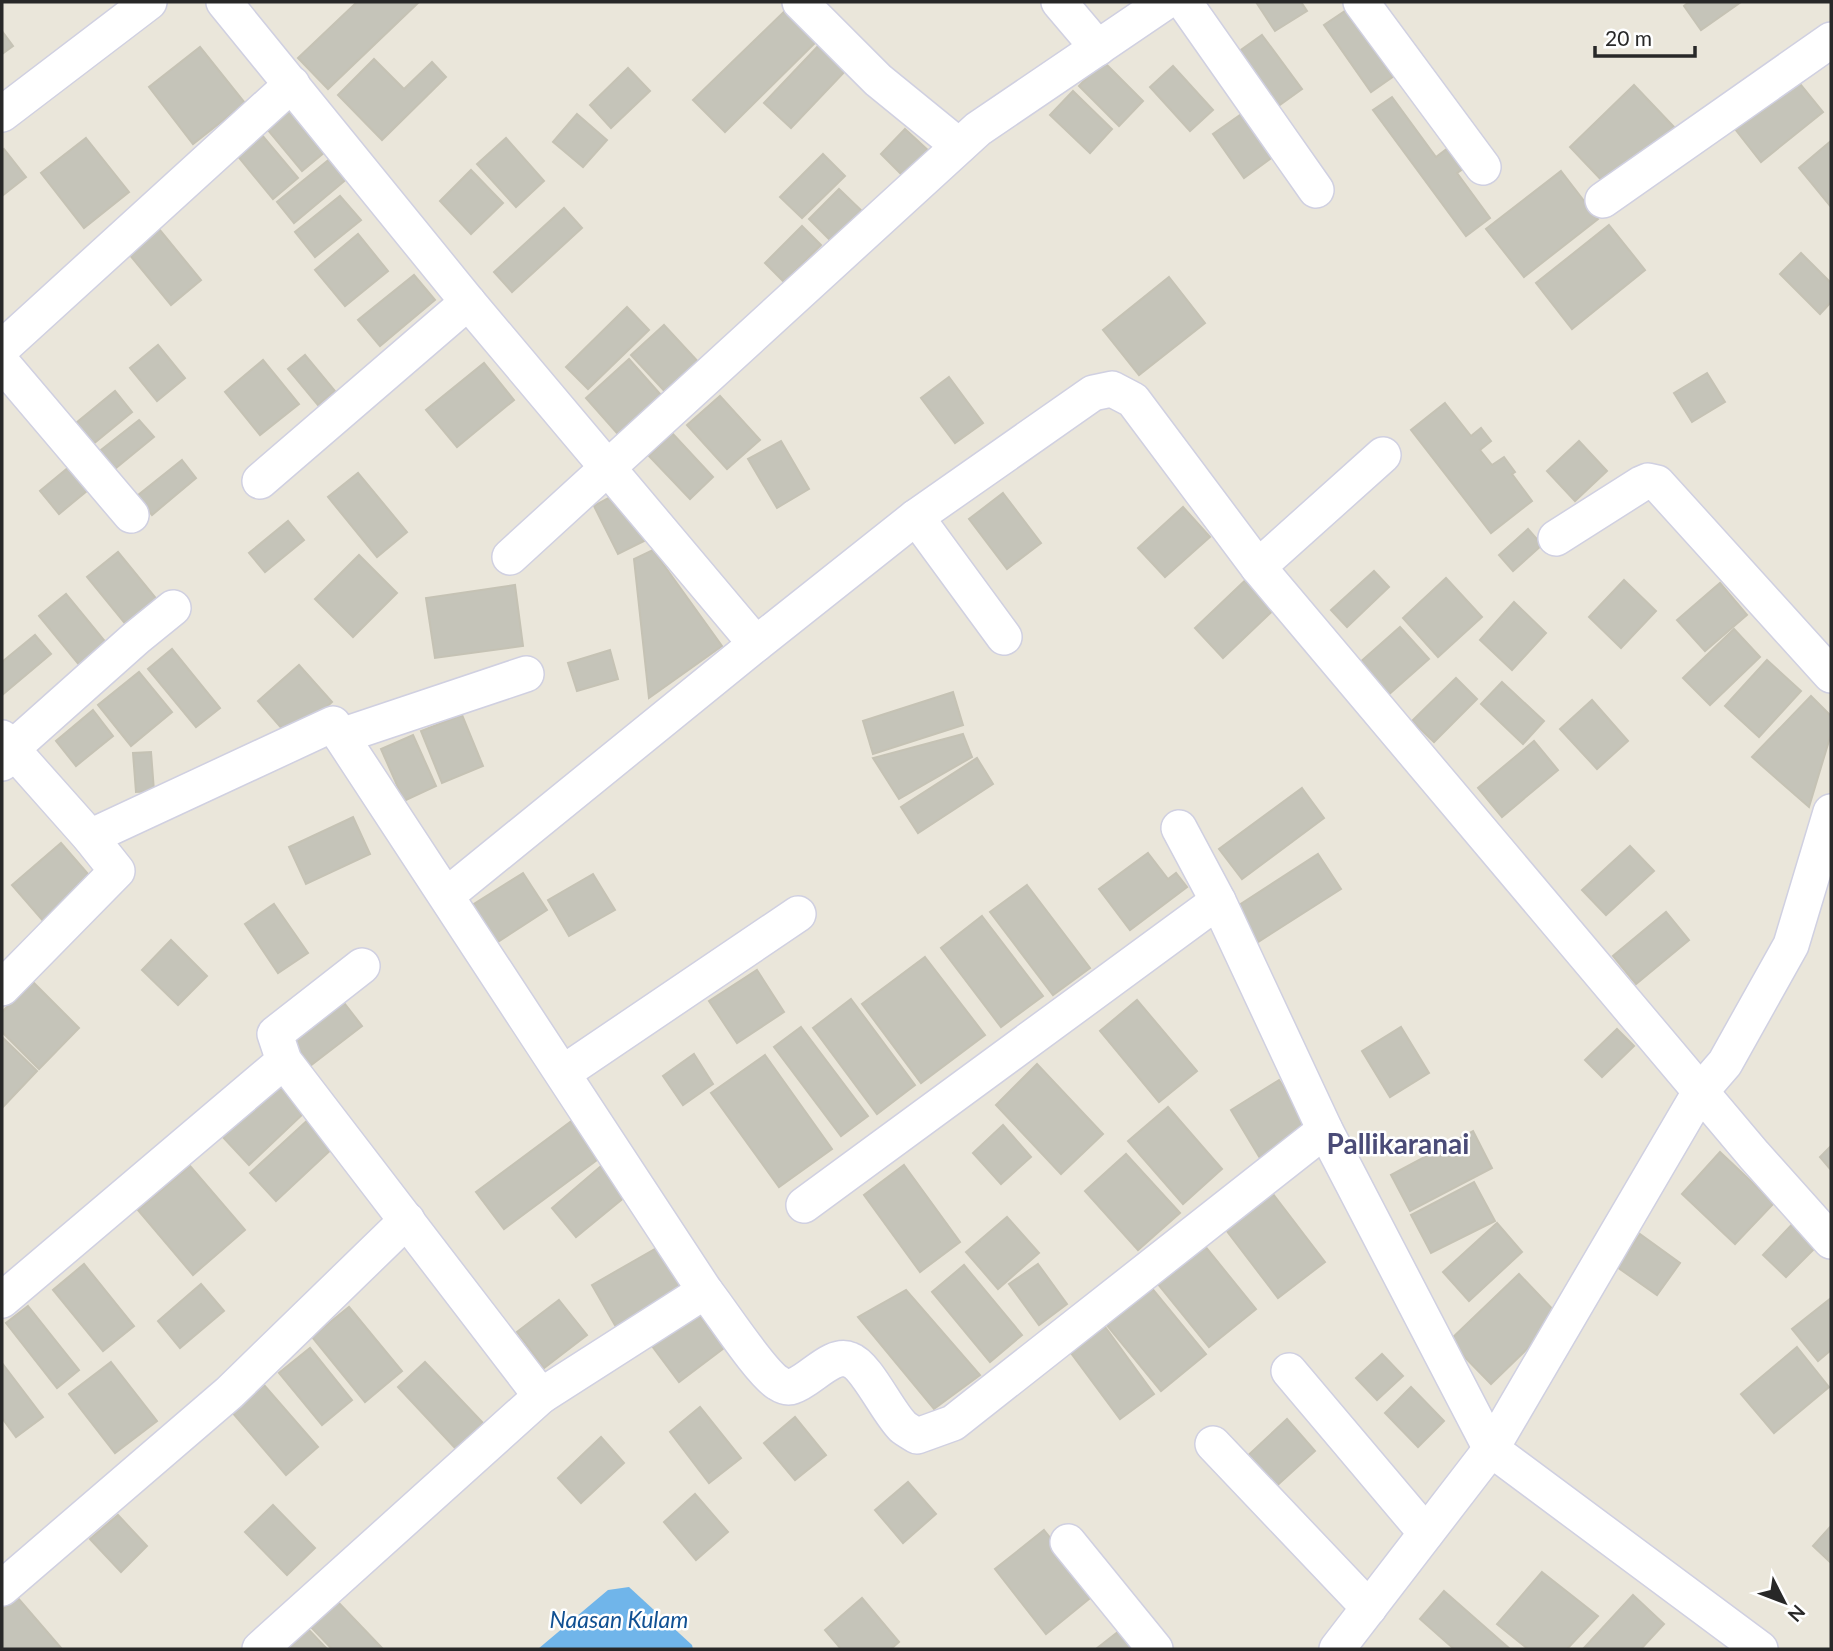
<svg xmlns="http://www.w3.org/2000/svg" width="1833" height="1651" viewBox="0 0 1833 1651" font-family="Lato,sans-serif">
	<rect width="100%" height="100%" fill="#eae6da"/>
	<polygon fill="#70b5ea" points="629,1587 692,1645 693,1649 538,1649 608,1590"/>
	<g fill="#c5c4b9" stroke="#c5c2b4" stroke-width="2">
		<polygon points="357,2 419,2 328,89 298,58"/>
		<polygon points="1256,2 1301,2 1307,11 1275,31"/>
		<polygon points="1689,2 1741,2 1701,30 1684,6"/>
		<polygon points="790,6 820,38 725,132 693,100"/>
		<polygon points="1348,9 1394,76 1371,92 1324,25"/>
		<polygon points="2,31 13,46 2,54"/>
		<polygon points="1262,35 1302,89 1270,112 1231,57"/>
		<polygon points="821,43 848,68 791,128 764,103"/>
		<polygon points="200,47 245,103 193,144 149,87"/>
		<polygon points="374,59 404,89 432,62 446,77 382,140 338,95"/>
		<polygon points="1103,61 1143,101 1119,126 1079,86"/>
		<polygon points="1173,66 1213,110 1190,131 1150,87"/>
		<polygon points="628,68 650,91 611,128 590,105"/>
		<polygon points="1796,79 1823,112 1761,162 1735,129"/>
		<polygon points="1634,85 1674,127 1609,188 1570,147"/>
		<polygon points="1073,91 1112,129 1090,153 1050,115"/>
		<polygon points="1392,97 1436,157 1448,148 1463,169 1457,173 1490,218 1466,236 1373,110"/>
		<polygon points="297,104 332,146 302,171 267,129"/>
		<polygon points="1243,113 1274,156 1244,178 1213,134"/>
		<polygon points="577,114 607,140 583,167 553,142"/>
		<polygon points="905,129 931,153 906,179 881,154"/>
		<polygon points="261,134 298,178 273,199 236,154"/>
		<polygon points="86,138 129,192 84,228 41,173"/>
		<polygon points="506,138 544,181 516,207 477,164"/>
		<polygon points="1831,141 1831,207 1799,168"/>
		<polygon points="4,149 26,177 2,196 2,151"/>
		<polygon points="823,154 845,176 802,218 780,197"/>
		<polygon points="331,158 348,178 294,223 277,202"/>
		<polygon points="471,170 503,203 471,234 440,201"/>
		<polygon points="1561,171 1598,219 1524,277 1486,229"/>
		<polygon points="839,189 867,216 836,246 809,219"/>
		<polygon points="340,196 361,220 315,257 295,232"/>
		<polygon points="564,208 582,228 512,292 494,272"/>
		<polygon points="1609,225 1645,270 1572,329 1536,283"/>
		<polygon points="802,226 821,245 784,282 765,263"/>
		<polygon points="159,229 201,280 171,305 129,254"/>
		<polygon points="358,234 388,271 345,306 315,270"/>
		<polygon points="1801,253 1831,283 1831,302 1820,314 1780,274"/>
		<polygon points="414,275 435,300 380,346 358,320"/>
		<polygon points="1169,277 1205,323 1139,375 1103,330"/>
		<polygon points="627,307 649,330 588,389 566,367"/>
		<polygon points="664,325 702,366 670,397 631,355"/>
		<polygon points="158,345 185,378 157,401 130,368"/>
		<polygon points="305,355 335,391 318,405 288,369"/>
		<polygon points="629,359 668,403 625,442 586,398"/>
		<polygon points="263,360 299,404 260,435 225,392"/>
		<polygon points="484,363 514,400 457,447 426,410"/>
		<polygon points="1707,373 1725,402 1692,422 1674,393"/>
		<polygon points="949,377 983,423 955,443 921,398"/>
		<polygon points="115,391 132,412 87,449 70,428"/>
		<polygon points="720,396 760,440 727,469 687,425"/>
		<polygon points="1445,403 1471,436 1481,428 1491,441 1480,450 1492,465 1504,457 1515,472 1512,474 1532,501 1491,533 1411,430"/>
		<polygon points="139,420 154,437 111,472 96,454"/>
		<polygon points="672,433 713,477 690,499 649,456"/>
		<polygon points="781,441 809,489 777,508 748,459"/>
		<polygon points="1579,441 1607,471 1575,501 1547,471"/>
		<polygon points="182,460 196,478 152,515 137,496"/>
		<polygon points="69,467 88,490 59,514 40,491"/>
		<polygon points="358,473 407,532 377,557 328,497"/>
		<polygon points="623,490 648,539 618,554 594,506"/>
		<polygon points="1003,493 1041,543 1007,569 969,519"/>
		<polygon points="1183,507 1210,537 1165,577 1138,548"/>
		<polygon points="288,521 304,540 265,572 249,553"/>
		<polygon points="1528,529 1542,545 1513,571 1499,555"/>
		<polygon points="653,550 722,646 649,698 634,559"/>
		<polygon points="118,552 159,602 128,627 87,577"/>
		<polygon points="359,555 397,593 353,637 315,599"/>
		<polygon points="1374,571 1389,587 1347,627 1331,610"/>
		<polygon points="1254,572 1282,602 1223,658 1195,628"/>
		<polygon points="1446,578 1482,617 1438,657 1403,618"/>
		<polygon points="1624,580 1656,611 1621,648 1589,617"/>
		<polygon points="1720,583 1747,615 1705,651 1677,620"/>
		<polygon points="515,585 523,646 435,658 426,598"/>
		<polygon points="66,594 108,645 81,667 39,616"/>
		<polygon points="1514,602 1546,633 1512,670 1480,640"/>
		<polygon points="1400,627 1429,659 1387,696 1358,664"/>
		<polygon points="1734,629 1760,657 1710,705 1683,678"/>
		<polygon points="35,635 51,654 2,695 2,662"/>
		<polygon points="172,649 220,708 196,727 148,669"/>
		<polygon points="610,650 618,679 577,691 568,663"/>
		<polygon points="1767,660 1801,691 1759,737 1725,706"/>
		<polygon points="299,665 332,702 291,739 258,701"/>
		<polygon points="139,672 172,712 131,746 98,705"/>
		<polygon points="1456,678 1477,699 1434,742 1412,721"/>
		<polygon points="1502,682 1544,721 1523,744 1481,704"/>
		<polygon points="953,692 963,725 873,754 863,721"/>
		<polygon points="1811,696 1831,716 1831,734 1809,807 1752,757"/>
		<polygon points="1592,700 1628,741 1597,769 1560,729"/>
		<polygon points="93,710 113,736 76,766 56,741"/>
		<polygon points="462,715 483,766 442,783 421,731"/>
		<polygon points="963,734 972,757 899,799 873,758"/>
		<polygon points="413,735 436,786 404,801 381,749"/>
		<polygon points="1534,741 1558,770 1502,817 1478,788"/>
		<polygon points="151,752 154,791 136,792 133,753"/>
		<polygon points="977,758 993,784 918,833 901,807"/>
		<polygon points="1302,788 1324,818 1242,879 1219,849"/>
		<polygon points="353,817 370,854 306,884 289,847"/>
		<polygon points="61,843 94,881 45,923 12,885"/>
		<polygon points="1630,846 1654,871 1606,915 1582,890"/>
		<polygon points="1148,853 1168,879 1176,873 1187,887 1130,930 1099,889"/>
		<polygon points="1318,854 1341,889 1258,942 1236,907"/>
		<polygon points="523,873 547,910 493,945 469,907"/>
		<polygon points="593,874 615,910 569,936 548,900"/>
		<polygon points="1027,885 1090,968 1053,995 990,912"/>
		<polygon points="274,904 308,953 278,973 245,924"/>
		<polygon points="1666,912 1689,940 1636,984 1613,956"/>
		<polygon points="982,916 1043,996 1001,1027 941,948"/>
		<polygon points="171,940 207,976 178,1005 142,970"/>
		<polygon points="925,957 985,1035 921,1083 862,1004"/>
		<polygon points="757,970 784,1012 737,1043 709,1001"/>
		<polygon points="32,981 79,1028 39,1069 2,1032 2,1012"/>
		<polygon points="338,995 362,1026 306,1069 282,1038"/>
		<polygon points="851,999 915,1085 877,1114 813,1028"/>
		<polygon points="1137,1000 1197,1071 1159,1102 1100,1031"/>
		<polygon points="801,1027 868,1116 841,1136 774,1047"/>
		<polygon points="1401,1027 1429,1073 1390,1097 1362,1051"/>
		<polygon points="1617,1029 1634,1046 1602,1077 1585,1060"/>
		<polygon points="2,1037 37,1071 2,1108"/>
		<polygon points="694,1054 713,1084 683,1105 663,1076"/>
		<polygon points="765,1055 832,1149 779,1187 711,1093"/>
		<polygon points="1037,1064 1103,1134 1061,1174 996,1105"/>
		<polygon points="1279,1080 1309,1127 1260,1158 1231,1110"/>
		<polygon points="278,1083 305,1112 249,1165 221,1135"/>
		<polygon points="1168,1107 1222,1169 1183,1204 1128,1141"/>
		<polygon points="577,1117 605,1154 504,1229 476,1192"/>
		<polygon points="310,1118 335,1146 276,1201 250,1173"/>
		<polygon points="1003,1125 1031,1157 1001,1184 973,1153"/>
		<polygon points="1473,1131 1492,1168 1410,1211 1391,1175"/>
		<polygon points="1831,1146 1831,1170 1820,1157"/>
		<polygon points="1720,1152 1774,1203 1735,1244 1682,1194"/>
		<polygon points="1126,1154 1180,1213 1138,1250 1085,1191"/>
		<polygon points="607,1161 632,1191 576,1237 552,1208"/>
		<polygon points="904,1165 960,1242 920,1272 864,1195"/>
		<polygon points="190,1166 245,1230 193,1275 138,1210"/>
		<polygon points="1474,1182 1495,1221 1431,1253 1411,1215"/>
		<polygon points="1270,1190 1325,1262 1278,1298 1223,1226"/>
		<polygon points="1800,1216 1824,1239 1786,1277 1763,1255"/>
		<polygon points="1007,1217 1039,1253 998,1289 966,1252"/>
		<polygon points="1497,1223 1522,1252 1469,1301 1443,1272"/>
		<polygon points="1640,1234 1680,1263 1657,1295 1617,1267"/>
		<polygon points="1204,1245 1256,1309 1209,1347 1157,1283"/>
		<polygon points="660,1246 684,1288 616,1327 592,1285"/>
		<polygon points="84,1264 134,1326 103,1351 53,1290"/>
		<polygon points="1038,1264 1067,1304 1039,1325 1009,1284"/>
		<polygon points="964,1265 1022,1335 990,1362 932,1292"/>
		<polygon points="1519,1274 1560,1317 1491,1384 1449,1341"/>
		<polygon points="201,1284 224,1311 180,1348 158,1321"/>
		<polygon points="1150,1286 1206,1354 1161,1391 1105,1323"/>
		<polygon points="906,1290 980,1375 934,1409 858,1317"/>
		<polygon points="1831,1298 1831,1350 1818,1361 1792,1329"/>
		<polygon points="559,1300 587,1335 544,1368 517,1332"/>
		<polygon points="28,1306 79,1370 57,1388 6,1323"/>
		<polygon points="349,1307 402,1371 365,1402 312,1337"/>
		<polygon points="694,1308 724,1348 679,1382 649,1342"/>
		<polygon points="1103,1324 1154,1394 1120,1419 1068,1349"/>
		<polygon points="1797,1347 1829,1387 1774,1433 1741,1394"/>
		<polygon points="310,1348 352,1400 322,1425 279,1373"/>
		<polygon points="1382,1354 1403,1376 1377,1400 1356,1378"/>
		<polygon points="111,1362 157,1421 115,1453 69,1394"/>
		<polygon points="425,1362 483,1423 456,1449 398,1387"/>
		<polygon points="2,1363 43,1417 16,1437 2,1418"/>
		<polygon points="264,1385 318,1447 286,1475 232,1412"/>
		<polygon points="1411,1387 1444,1421 1418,1447 1385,1413"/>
		<polygon points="700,1407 741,1458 709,1483 670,1432"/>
		<polygon points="795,1417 826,1455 795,1480 764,1443"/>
		<polygon points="1287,1419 1315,1451 1270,1492 1242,1461"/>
		<polygon points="601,1437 624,1463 581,1503 558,1478"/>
		<polygon points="908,1482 936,1514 903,1543 875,1510"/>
		<polygon points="695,1494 728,1532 696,1560 664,1522"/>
		<polygon points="273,1505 315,1548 287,1575 245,1532"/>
		<polygon points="118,1515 147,1546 121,1572 90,1539"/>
		<polygon points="1831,1526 1831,1563 1813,1546"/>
		<polygon points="1044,1530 1095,1594 1046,1634 995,1569"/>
		<polygon points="1542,1572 1598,1616 1567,1649 1528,1649 1497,1624"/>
		<polygon points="1444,1591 1510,1649 1454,1649 1420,1619"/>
		<polygon points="1633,1595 1664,1624 1641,1649 1583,1649"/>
		<polygon points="17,1597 62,1649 2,1649 2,1610"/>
		<polygon points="862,1598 899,1642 891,1649 841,1649 825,1630"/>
		<polygon points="337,1601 383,1649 332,1649 310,1626"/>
		<polygon points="1123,1628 1140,1649 1096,1649"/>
		<polygon points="308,1629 327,1649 288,1649"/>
	</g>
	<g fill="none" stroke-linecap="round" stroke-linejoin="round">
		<defs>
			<g id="minor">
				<polyline points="224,2 468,302 756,644 916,517 1093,393 1112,389 1133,400 1258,567 1754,1155 1831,1241"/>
				<polyline points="800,2 878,80 959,146"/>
				<polyline points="1059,2 1098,48"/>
				<polyline points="1184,2 1316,190"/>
				<polyline points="1361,2 1483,167"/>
				<polyline points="2,114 149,2"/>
				<polyline points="1603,200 1831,40"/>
				<polyline points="2,348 292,84"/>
				<polyline points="2,363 131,515"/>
				<polyline points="260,481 468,302"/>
				<polyline points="916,517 1004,637"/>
				<polyline points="1556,538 1641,484 1648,481 1657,483 1831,675"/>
				<polyline points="510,557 978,129 1165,2"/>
				<polyline points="1258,567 1383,455"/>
				<polyline points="341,736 526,674"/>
				<polyline points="2,738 90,837 117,871 2,988"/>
				<polyline points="2,763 13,753 17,744 136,638 173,608"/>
				<polyline points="1179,828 1218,901"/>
				<path d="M90,837l243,-113 372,567c16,20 55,81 73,92 6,4 10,5 15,3 17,-5 39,-34 57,-26 17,6 38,53 53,67 4,3 9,6 14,9l36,-13 372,-293"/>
				<polyline points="447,895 756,644"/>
				<polyline points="362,966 275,1034 284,1061 541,1396"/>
				<polyline points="563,1073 798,914"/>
				<polyline points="804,1205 1218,901 1325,1130 1491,1449"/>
				<polyline points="2,1300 284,1061"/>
				<polyline points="1289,1371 1426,1533"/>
				<polyline points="1213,1444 1369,1608"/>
				<polyline points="1491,1449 1700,1092 1725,1063 1791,945 1831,812"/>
				<polyline points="1068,1542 1155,1649"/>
				<polyline points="2,1588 229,1393 407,1220"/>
				<polyline points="260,1649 541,1396 705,1291"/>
				<polyline points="1337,1649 1491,1449 1760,1649"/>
			</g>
		</defs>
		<use href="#minor" stroke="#d0d0e1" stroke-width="38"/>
		<use href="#minor" stroke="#fff" stroke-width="35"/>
	</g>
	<g text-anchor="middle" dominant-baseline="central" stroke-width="5" stroke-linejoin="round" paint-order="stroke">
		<g font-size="23" font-style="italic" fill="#115193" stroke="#fff">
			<text x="619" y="1619">Naasan Kulam</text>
		</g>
		<g font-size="28" font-weight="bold" fill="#4a4b77" stroke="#fff">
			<text x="1398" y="1143">Pallikaranai</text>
		</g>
	</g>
	<rect width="1833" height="1651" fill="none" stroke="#282828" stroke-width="7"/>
	<g transform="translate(1784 1602) rotate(132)" stroke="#ffffff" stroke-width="5" paint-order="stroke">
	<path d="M0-5L12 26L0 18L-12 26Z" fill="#282828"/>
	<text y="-10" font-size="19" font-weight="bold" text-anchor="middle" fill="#282828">N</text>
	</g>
	<path d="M1595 46v10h100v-10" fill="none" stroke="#282828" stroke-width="3.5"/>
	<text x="1605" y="46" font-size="21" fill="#282828" stroke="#ffffff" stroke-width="5" paint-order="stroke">20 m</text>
</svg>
